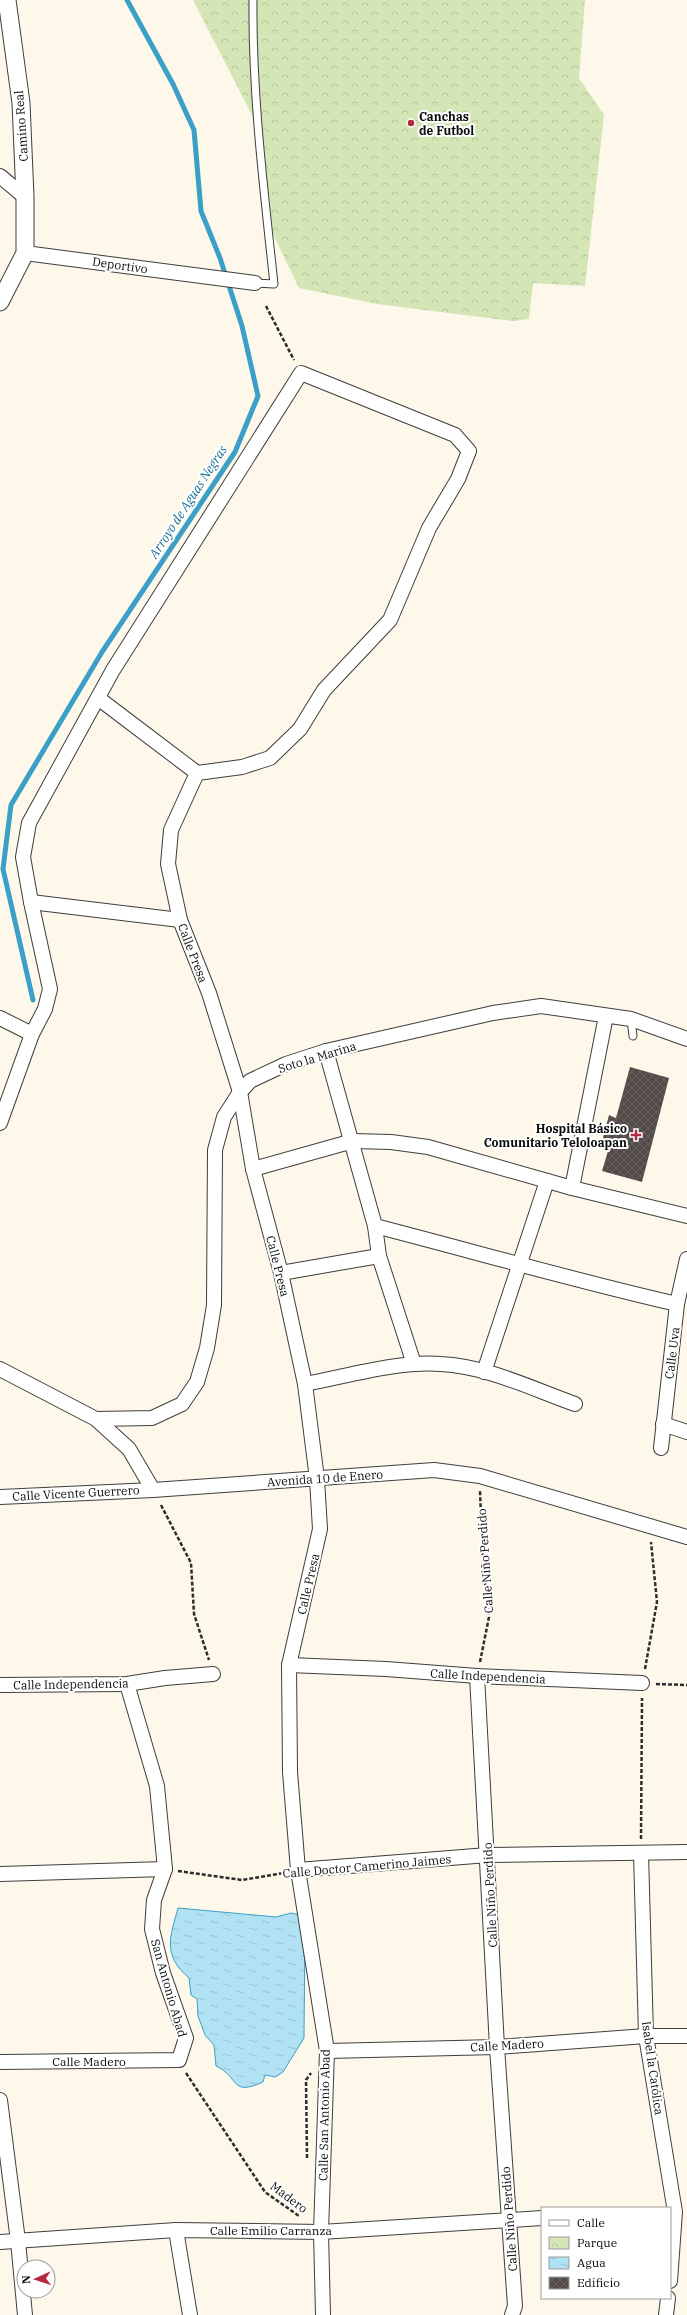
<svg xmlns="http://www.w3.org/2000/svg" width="687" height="2315" viewBox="0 0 687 2315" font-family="'IBM Plex Serif',serif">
	<defs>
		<pattern id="park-crowns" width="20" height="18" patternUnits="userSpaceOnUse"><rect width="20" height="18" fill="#d4e6b6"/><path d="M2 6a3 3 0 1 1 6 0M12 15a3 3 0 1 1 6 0" fill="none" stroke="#b5c49b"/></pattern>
		<pattern id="water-ripples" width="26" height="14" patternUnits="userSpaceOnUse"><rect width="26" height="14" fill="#b1e2f3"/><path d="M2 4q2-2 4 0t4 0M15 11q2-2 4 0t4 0" fill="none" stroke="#97c1cf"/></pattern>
		<pattern id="building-cross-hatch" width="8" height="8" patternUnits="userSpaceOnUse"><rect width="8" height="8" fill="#534b48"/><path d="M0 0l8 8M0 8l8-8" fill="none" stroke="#67605e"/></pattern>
	</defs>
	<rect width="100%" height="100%" fill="#fef8ea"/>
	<polygon fill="url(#park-crowns)" points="193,0 585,0 579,78 604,115 585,286 533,283 529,319 513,321 377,304 299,288 264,216 257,125"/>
	<path fill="url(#water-ripples)" stroke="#3b9fc7" d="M178,1908l98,9 15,-4 9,2 5,14 -1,109 -21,34 -8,5 -10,-2 -2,7c-33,15 -23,-5 -47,-16l-2,-21 -9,-10 -7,-19 -1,-17 -6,-4 -2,-17c-27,-23 -19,-41 -11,-70z"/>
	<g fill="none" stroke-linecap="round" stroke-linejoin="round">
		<polyline stroke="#3b9fc7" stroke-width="5" points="33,1000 3,869 11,805 102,652 235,452 258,396 242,326 220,258 201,211 194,130 173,84 127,0"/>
	</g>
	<polygon fill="url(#building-cross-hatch)" points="630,1067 669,1078 642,1182 602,1171 611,1141 603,1138 609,1115 616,1118"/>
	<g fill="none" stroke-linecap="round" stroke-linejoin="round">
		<defs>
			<g id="service">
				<path d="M253,0c-1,95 11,190 21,284l-19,-1"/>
				<polyline points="631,1019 633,1036"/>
			</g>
			<g id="minor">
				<polyline points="0,176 25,197"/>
				<polyline points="25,253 255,283"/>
				<polyline points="98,698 197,773"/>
				<polyline points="31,902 180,920"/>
				<polyline points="0,1018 32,1034"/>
				<polyline points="326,1051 375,1226 379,1256 414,1364"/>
				<polyline points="0,1123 32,1034 45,1009 50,989 31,902 23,857 29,823 113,670 301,373 455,435 469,451 458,479 429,528 390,620 324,690 300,729 270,758 242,767 197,773 171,830 168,864 180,920 209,993 240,1092 253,1169 281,1273 305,1384 317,1479 320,1529 289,1665 290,1772 298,1870 327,2051 321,2232 323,2315"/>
				<polyline points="253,1169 353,1141 391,1142 428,1147 572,1188 687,1216"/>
				<polyline points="572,1188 606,1016"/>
				<path d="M375,1226c101,26 201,55 302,78"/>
				<polyline points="281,1273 379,1256"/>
				<polyline points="0,1369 96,1419 129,1449 153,1490"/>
				<polyline points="484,1372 547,1181"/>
				<path d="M305,1384c43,-8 92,-23 136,-20 45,2 92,25 134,40"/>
				<polyline points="96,1419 152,1418 182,1404 197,1382 207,1348 214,1305 215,1150 224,1117 240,1092 250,1081 286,1064 326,1051 493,1013 541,1006 631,1019 687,1039"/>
				<polyline points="663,1424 687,1432"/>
				<polyline points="661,1448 677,1304 687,1259"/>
				<polyline points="0,1497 153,1490 434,1470 480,1476 687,1537"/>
				<polyline points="289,1665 386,1669 477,1676 642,1683"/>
				<polyline points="477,1676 497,2047 515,2306 512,2315"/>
				<polyline points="0,1685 127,1684 165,1678 213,1674"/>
				<polyline points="641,1853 646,2036 675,2212 670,2281"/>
				<polyline points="298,1870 488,1855 687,1852"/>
				<polyline points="0,1874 165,1869"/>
				<polyline points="327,2051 497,2047 646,2036 687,2036"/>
				<polyline points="0,2062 179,2060 186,2038 163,1973 152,1929 154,1900 165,1869 157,1786 127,1684"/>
				<polyline points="0,2100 18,2241 25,2315"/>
				<polyline points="176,2230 190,2315"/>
				<polyline points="0,2242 176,2230 321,2232 542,2218"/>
				<polyline points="666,2315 668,2298"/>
			</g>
			<polyline id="tertiary" points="0,302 25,253 25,197 21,103 7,0"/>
		</defs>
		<use href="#service" stroke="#3e3e3e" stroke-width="9"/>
		<use href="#minor" stroke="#3e3e3e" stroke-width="16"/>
		<use href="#tertiary" stroke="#3e3e3e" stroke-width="19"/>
		<g stroke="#2d2d2d" stroke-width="2.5" stroke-dasharray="4 2" stroke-linecap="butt">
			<polyline points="266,306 294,360"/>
			<polyline points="161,1505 191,1563 194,1614 209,1660"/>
			<polyline points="480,1662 489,1617 483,1567 480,1491"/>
			<polyline points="645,1669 657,1602 651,1542"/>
			<polyline points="656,1684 687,1685"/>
			<polyline points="641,1839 642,1698"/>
			<polyline points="178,1871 242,1880 284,1873"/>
			<polyline points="186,2073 265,2192 299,2216"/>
			<polyline points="307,2158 306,2080 311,2073"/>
		</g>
		<use href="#service" stroke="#fff" stroke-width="7"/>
		<use href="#minor" stroke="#fff" stroke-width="14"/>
		<use href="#tertiary" stroke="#fff" stroke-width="17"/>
	</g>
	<g fill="#b52940" stroke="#fff" stroke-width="1.5">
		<circle cx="411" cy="123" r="4"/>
		<path d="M634 1129h4v4h4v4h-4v4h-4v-4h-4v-4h4z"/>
	</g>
	<g text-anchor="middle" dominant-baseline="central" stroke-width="4" stroke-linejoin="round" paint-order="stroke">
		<g font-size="12" font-weight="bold" fill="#0b0b0b" stroke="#fff" text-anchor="start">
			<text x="419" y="116">Canchas<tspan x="419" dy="14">de Futbol</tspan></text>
			<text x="627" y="1128" text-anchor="end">Hospital Básico<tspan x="627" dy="14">Comunitario Teloloapan</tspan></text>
		</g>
		<g font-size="12" fill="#0b0b0b" stroke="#fff">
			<text transform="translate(21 126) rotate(-94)">Camino Real</text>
			<text transform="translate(120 265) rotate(8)">Deportivo</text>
			<text transform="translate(193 953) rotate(69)">Calle Presa</text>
			<text transform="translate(317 1057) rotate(-17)">Soto la Marina</text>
			<text transform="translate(278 1266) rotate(76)">Calle Presa</text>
			<text transform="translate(672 1353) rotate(-83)">Calle Uva</text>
			<text transform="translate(325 1478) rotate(-4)">Avenida 10 de Enero</text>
			<text transform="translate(76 1493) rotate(-3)">Calle Vicente Guerrero</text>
			<text transform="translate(485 1561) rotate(-94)">Calle Niño Perdido</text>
			<text transform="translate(308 1584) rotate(-77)">Calle Presa</text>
			<text transform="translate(488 1676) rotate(3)">Calle Independencia</text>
			<text transform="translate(71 1684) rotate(-1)">Calle Independencia</text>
			<text transform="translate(367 1866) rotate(-5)">Calle Doctor Camerino Jaimes</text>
			<text transform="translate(490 1895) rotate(-93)">Calle Niño Perdido</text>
			<text transform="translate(169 1988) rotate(74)">San Antonio Abad</text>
			<text transform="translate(507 2045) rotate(-3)">Calle Madero</text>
			<text x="89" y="2061">Calle Madero</text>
			<text transform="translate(653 2068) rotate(82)">Isabel la Católica</text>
			<text transform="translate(324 2115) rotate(-89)">Calle San Antonio Abad</text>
			<text transform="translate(289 2197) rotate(37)">Madero</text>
			<text transform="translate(509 2219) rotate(-94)">Calle Niño Perdido</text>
			<text x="271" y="2230">Calle Emilio Carranza</text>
		</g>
		<g font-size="13" font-style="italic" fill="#1a6f97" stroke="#fff">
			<text transform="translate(188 502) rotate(-57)">Arroyo de Aguas Negras</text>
		</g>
	</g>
	<rect x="541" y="2207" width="130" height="92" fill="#ffffff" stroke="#9d9d9d"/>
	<rect x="549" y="2220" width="20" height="6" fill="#ffffff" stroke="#9d9d9d"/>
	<text x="577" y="2227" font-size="12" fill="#0b0b0b">Calle</text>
	<rect x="549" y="2237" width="20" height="12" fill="url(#park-crowns)" stroke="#9d9d9d"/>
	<text x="577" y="2247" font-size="12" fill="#0b0b0b">Parque</text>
	<rect x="549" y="2257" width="20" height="12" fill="url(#water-ripples)" stroke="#9d9d9d"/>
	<text x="577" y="2267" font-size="12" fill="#0b0b0b">Agua</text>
	<rect x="549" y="2277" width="20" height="12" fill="url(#building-cross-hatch)" stroke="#9d9d9d"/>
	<text x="577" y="2287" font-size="12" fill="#0b0b0b">Edificio</text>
	<g transform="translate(36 2279) rotate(267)"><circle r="19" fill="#ffffff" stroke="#9d9d9d"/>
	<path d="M0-3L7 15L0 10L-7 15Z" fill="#b52940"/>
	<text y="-6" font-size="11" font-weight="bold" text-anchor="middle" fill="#0b0b0b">N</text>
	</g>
</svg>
